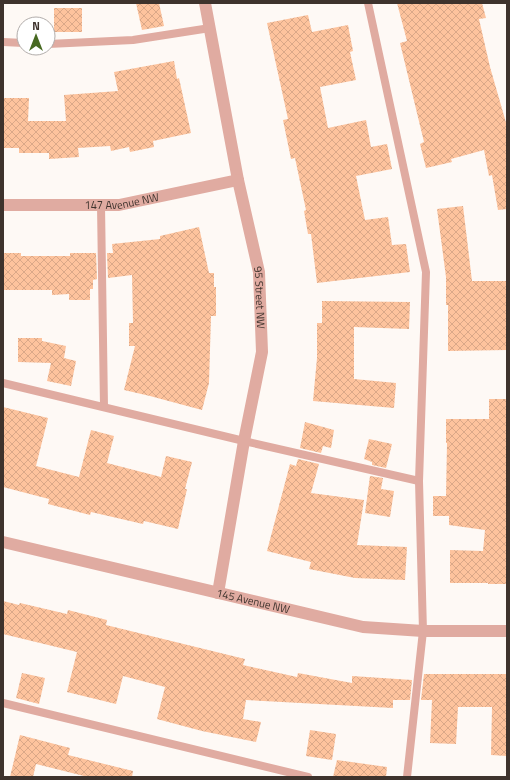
<svg xmlns="http://www.w3.org/2000/svg" width="510" height="780" viewBox="0 0 510 780" font-family="'Titillium Web',sans-serif">
	<defs>
		<pattern id="building-cross-hatch" width="8" height="8" patternUnits="userSpaceOnUse"><rect width="8" height="8" fill="#fdc39d"/><path d="M0 0l8 8M0 8l8-8" fill="none" stroke="#daa888"/></pattern>
	</defs>
	<rect width="100%" height="100%" fill="#fef9f5"/>
	<g fill="url(#building-cross-hatch)">
		<polygon points="136,3 159,3 164,26 142,30"/>
		<polygon points="397,3 482,3 486,18 479,19 490,67 507,126 507,209 498,210 492,175 489,176 484,150 451,159 452,162 426,168 420,144 424,142 400,43 407,41"/>
		<rect x="54" y="8" width="28" height="24"/>
		<polygon points="308,15 312,32 348,25 353,51 350,52 356,80 320,87 328,128 366,120 371,147 387,144 392,169 356,176 365,220 388,217 392,245 406,244 410,272 317,283 311,234 308,234 304,211 306,210 295,158 291,159 283,120 288,119 267,23"/>
		<polygon points="174,61 177,79 179,78 191,133 153,141 154,147 130,152 129,147 111,151 110,146 78,148 79,157 49,159 49,153 19,153 19,148 3,148 3,98 29,98 28,121 66,121 64,95 118,91 114,72"/>
		<polygon points="463,206 472,281 507,281 507,350 448,351 448,305 446,305 446,277 437,209"/>
		<polygon points="199,227 209,273 214,273 214,287 216,287 216,316 211,316 209,383 202,410 150,396 124,390 135,346 129,346 129,323 133,323 132,275 108,278 107,253 113,253 112,244 160,239 160,236"/>
		<polygon points="3,253 21,253 21,256 70,256 70,253 96,253 97,279 93,280 93,289 90,289 90,300 69,300 69,294 52,295 52,290 3,290"/>
		<polygon points="322,301 410,302 409,329 354,327 354,379 396,383 394,408 313,401 317,358 317,323 322,323"/>
		<polygon points="18,338 42,338 42,341 66,346 64,358 76,361 71,386 47,381 51,363 18,362"/>
		<polygon points="489,399 507,399 507,584 488,584 488,583 450,583 450,550 483,551 485,530 449,525 449,516 433,516 433,496 446,496 447,443 446,443 446,419 489,419"/>
		<polygon points="3,407 48,418 36,466 79,477 91,430 114,436 107,463 161,477 166,456 192,462 185,489 187,489 178,529 144,521 143,524 91,512 90,515 48,504 49,499 3,487"/>
		<polygon points="305,422 334,430 331,448 323,446 321,453 300,448"/>
		<polygon points="369,439 392,444 386,468 372,465 372,462 364,459"/>
		<polygon points="298,459 319,464 311,493 364,500 357,545 407,547 405,580 355,578 309,569 311,562 267,551 290,464 296,466"/>
		<polygon points="370,476 383,478 381,489 394,491 390,517 365,513"/>
		<polygon points="3,601 19,605 20,603 67,614 68,610 107,620 106,625 245,659 243,665 297,677 298,673 352,683 352,676 412,680 410,700 393,700 393,708 246,700 243,719 261,722 256,742 202,731 157,719 165,687 123,676 116,704 67,692 77,652 3,634"/>
		<polygon points="22,673 45,678 39,704 16,698"/>
		<polygon points="424,674 507,674 507,756 491,755 492,707 458,707 456,744 430,743 432,700 421,700"/>
		<polygon points="310,730 336,734 332,760 306,756"/>
		<polygon points="20,735 70,748 68,755 133,771 132,777 88,777 36,764 33,777 10,777"/>
		<polygon points="337,760 387,767 386,777 333,777"/>
	</g>
	<g fill="none" stroke-linecap="round" stroke-linejoin="round">
		<g stroke="#e0aba1" stroke-width="8">
			<polyline points="368,3 426,272 419,481 423,631 407,777"/>
			<polyline points="3,42 24,43"/>
			<polyline points="48,44 133,40 210,28"/>
			<polyline points="101,205 104,407"/>
			<polyline points="3,383 244,441 419,481"/>
			<polyline points="3,703 308,777"/>
		</g>
		<g stroke="#e0aba1" stroke-width="12">
			<path id="s1" d="M205,3l33,177 21,92 3,80 -18,89 -26,152"/>
			<path id="s2" d="M3,205h116l119,-25"/>
			<path id="s3" d="M3,542l360,85 60,4h84"/>
		</g>
	</g>
	<g text-anchor="middle" dominant-baseline="central" stroke-width="3" stroke-linejoin="round" paint-order="stroke">
		<g font-size="11" fill="#3e332d" stroke="#fff">
			<text stroke="none"><textPath href="#s2" startOffset="119">147 Avenue NW</textPath></text>
			<text stroke="none"><textPath href="#s1" startOffset="300">95 Street NW</textPath></text>
			<text stroke="none"><textPath href="#s3" startOffset="257">145 Avenue NW</textPath></text>
		</g>
	</g>
	<rect width="510" height="780" fill="none" stroke="#3e332d" stroke-width="8"/>
	<g transform="translate(36 36)"><circle r="19" fill="#ffffff" stroke="#b2adab"/>
	<path d="M0-3L7 15L0 10L-7 15Z" fill="#476921"/>
	<text y="-6" font-size="11" font-weight="bold" text-anchor="middle" fill="#3e332d">N</text>
	</g>
</svg>
